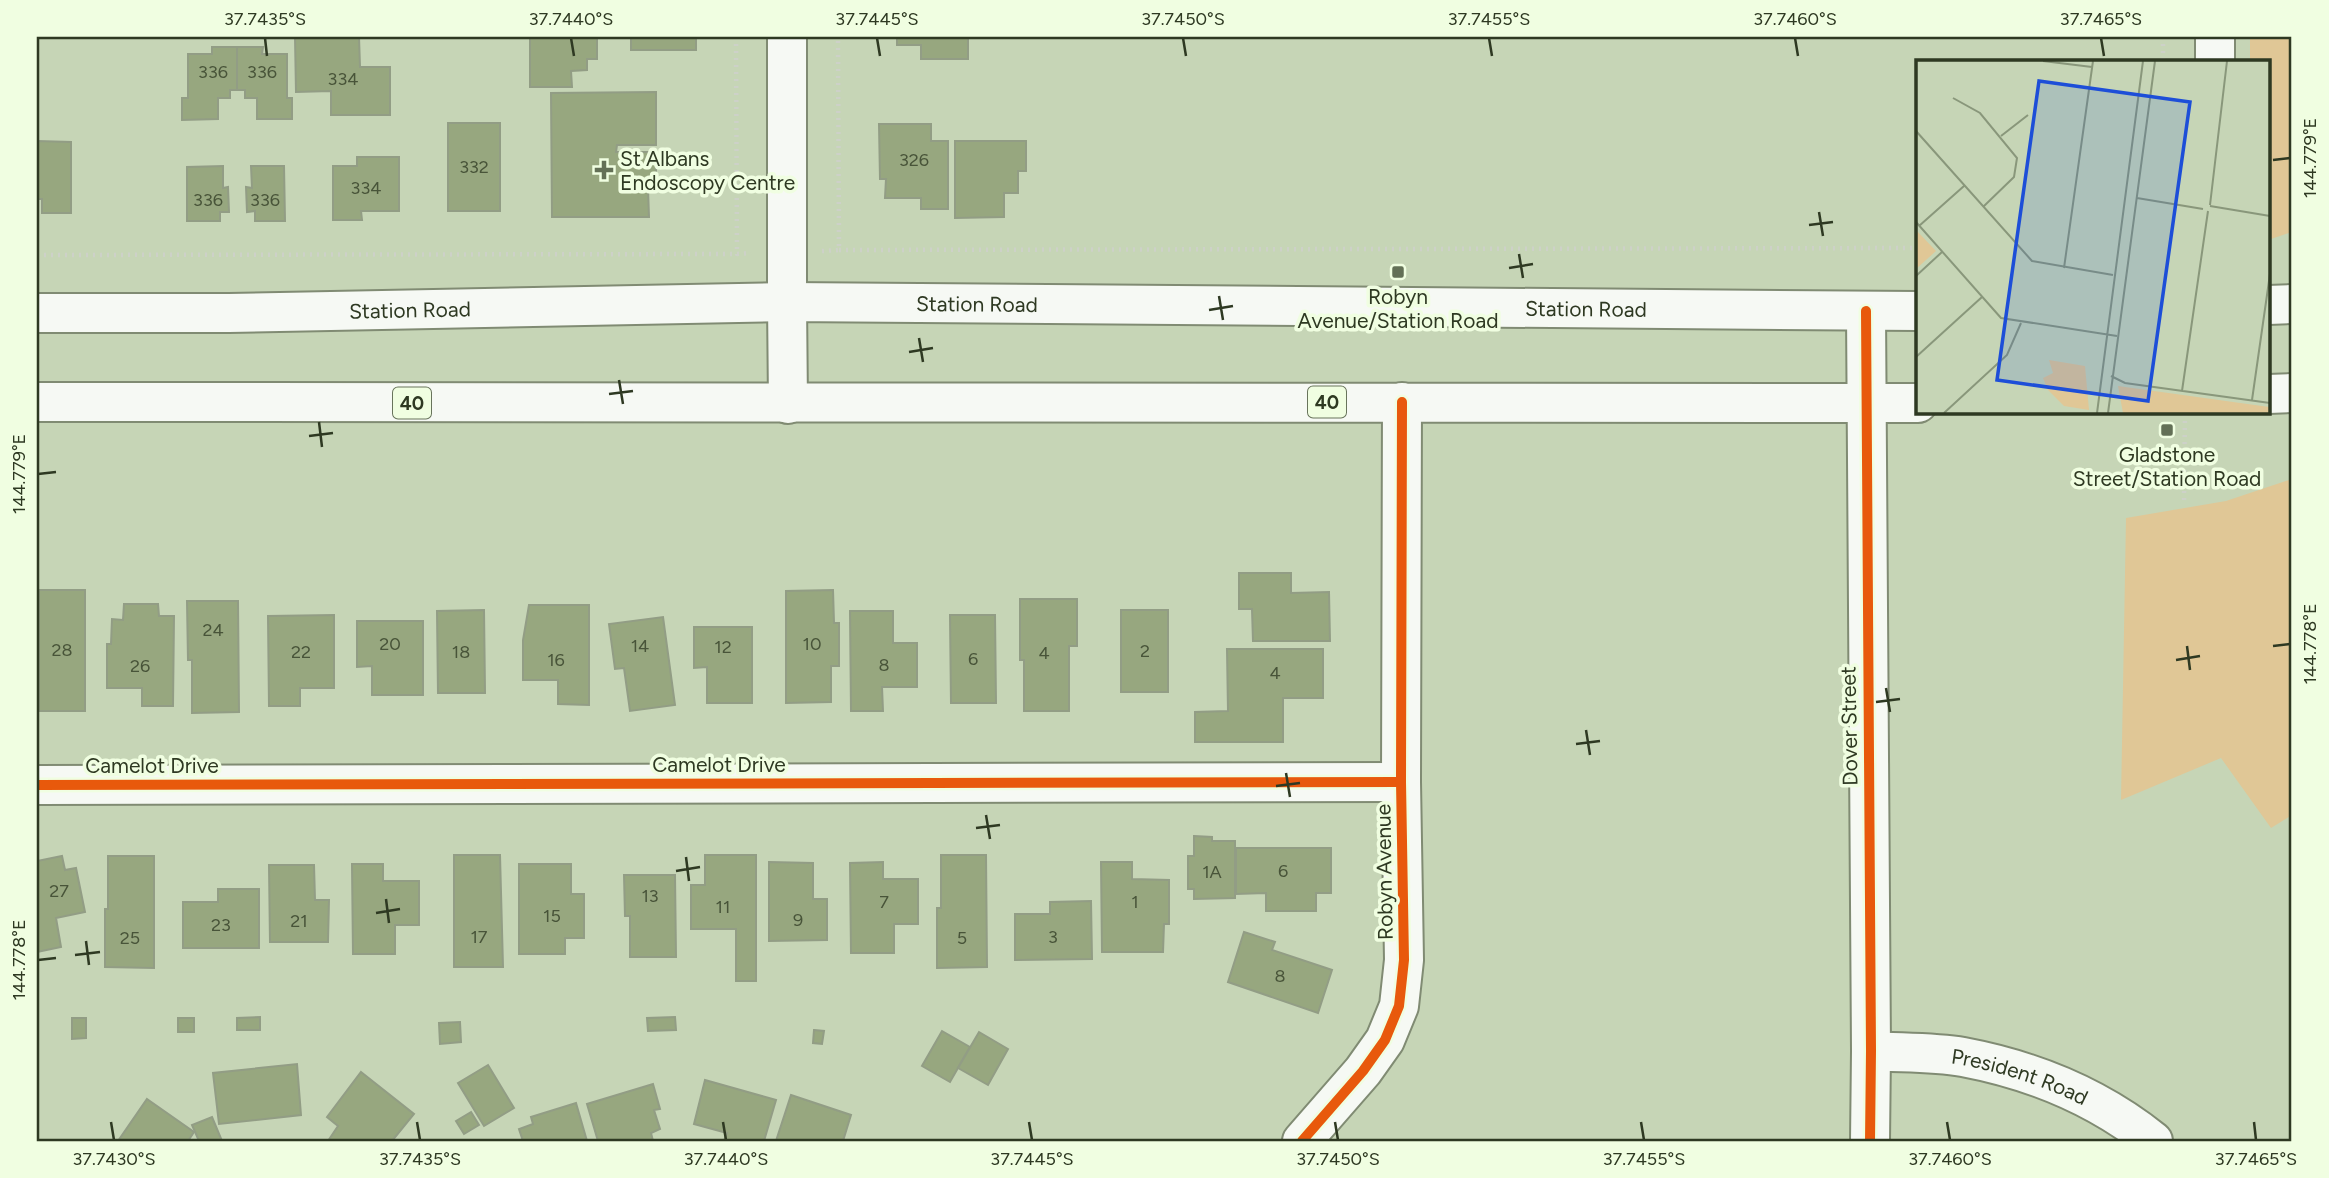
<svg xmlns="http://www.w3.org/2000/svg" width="2329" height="1178" viewBox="0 0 2329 1178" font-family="Figtree,sans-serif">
	<rect width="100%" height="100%" fill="#c6d5b6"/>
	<g fill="#e0c796">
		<polygon points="2250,37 2292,37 2292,232 2268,240 2268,61 2250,61"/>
		<polygon points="2292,479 2292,815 2271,828 2221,758 2121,800 2126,518 2226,501"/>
	</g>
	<g fill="#97a77f" stroke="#929d85" stroke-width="2">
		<polygon points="295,37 359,37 360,67 390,67 390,115 331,115 331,91 296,92"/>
		<polygon points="530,37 597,37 597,59 587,59 587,70 571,71 572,87 530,87"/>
		<rect x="631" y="37" width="65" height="13"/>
		<polygon points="897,37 968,37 968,59 921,59 921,45 897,45"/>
		<polygon points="212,47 237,47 237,90 230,90 230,98 218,98 218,119 182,120 182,98 188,98 188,54 212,54"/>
		<polygon points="237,47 263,47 262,54 287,54 287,98 292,98 292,119 257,119 257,98 245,98 245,90 237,90"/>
		<polygon points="656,92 656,145 617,145 616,152 656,152 656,188 648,188 649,217 552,217 551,93"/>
		<rect x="448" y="123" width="52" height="88"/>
		<polygon points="879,124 931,124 931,141 948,141 948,209 921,209 921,198 885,198 886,179 880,179"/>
		<polygon points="37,141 71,142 71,213 42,213 42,199 37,199"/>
		<polygon points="955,141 1026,141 1026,171 1018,171 1018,193 1004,193 1004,217 955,218"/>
		<polygon points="357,157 399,157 399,211 361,211 362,220 333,220 333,166 357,166"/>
		<polygon points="223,166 223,188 228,187 229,212 220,212 220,221 187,221 187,167"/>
		<polygon points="251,166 284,166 285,221 255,221 255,211 247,212 246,187 252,188"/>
		<polygon points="1239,573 1291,573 1291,593 1329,592 1330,641 1253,641 1252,609 1239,609"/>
		<rect x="39" y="590" width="46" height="121"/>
		<polygon points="833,590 834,623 839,623 839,666 831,666 831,702 786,703 786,591"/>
		<polygon points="1020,599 1077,599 1077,646 1069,646 1069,711 1024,711 1024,660 1020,660"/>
		<polygon points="187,601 238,601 239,712 192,713 192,660 188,660"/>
		<polygon points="124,604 158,604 159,616 174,616 173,706 142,706 142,688 107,688 107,644 111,644 112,619 123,620"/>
		<polygon points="529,605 589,605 589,705 558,704 558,680 523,680 523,640"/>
		<polygon points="484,610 485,693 438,693 437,611"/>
		<rect x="1121" y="610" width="47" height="82"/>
		<polygon points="850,611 893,611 893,643 917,643 917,687 882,687 883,711 851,711"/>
		<polygon points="334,615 334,688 300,688 300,706 269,706 268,616"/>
		<polygon points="950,615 995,615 996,703 951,703"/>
		<polygon points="663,617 675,705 630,711 624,668 615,669 609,624"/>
		<polygon points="357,621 423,621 423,695 372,695 372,666 357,667"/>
		<polygon points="694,627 752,627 752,703 707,703 707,667 694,668"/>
		<polygon points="1227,649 1323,649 1323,698 1283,698 1283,742 1195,742 1195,712 1228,711"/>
		<polygon points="1194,836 1212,837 1212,841 1235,841 1235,898 1194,899 1194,889 1188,889 1188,856 1194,856"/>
		<polygon points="1236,848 1331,848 1331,893 1316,893 1316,911 1266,911 1266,893 1236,894"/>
		<polygon points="454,855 500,855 503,967 454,967"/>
		<polygon points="705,855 756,855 756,981 736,981 736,929 691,929 691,885 705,885"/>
		<polygon points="941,855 986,855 987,967 937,968 937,908 941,908"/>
		<polygon points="62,856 65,870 76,868 85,912 56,918 61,947 37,952 37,861"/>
		<polygon points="108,856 154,856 154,968 105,967 105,909 108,909"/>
		<polygon points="769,862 813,863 813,899 827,899 827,940 769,941"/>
		<polygon points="883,862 883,879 918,879 918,924 894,924 894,953 851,953 850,863"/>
		<polygon points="1101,862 1132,862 1132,879 1169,880 1169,924 1164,924 1163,952 1102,952"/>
		<polygon points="352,864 383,864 383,881 419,881 419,925 395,925 395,954 353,954"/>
		<polygon points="519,864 571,864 571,894 584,894 584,938 565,938 565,954 519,954"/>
		<polygon points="269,865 314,865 315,900 329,900 328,942 270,942"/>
		<polygon points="624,875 675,875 676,957 630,957 630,916 625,916"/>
		<polygon points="218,889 259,889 259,948 183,948 183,902 218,902"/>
		<polygon points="1091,901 1092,959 1015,960 1015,914 1050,914 1050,902"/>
		<polygon points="1244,932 1275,942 1272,950 1332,970 1318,1013 1228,982"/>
		<polygon points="260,1017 260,1030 237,1030 237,1018"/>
		<polygon points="675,1017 676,1030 648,1031 647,1018"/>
		<polygon points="72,1018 86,1018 86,1038 72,1039"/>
		<rect x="178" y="1018" width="16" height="14"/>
		<polygon points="460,1022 461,1042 440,1044 439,1023"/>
		<polygon points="814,1030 824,1031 822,1044 813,1043"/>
		<polygon points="942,1031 970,1047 950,1082 922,1066"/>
		<polygon points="979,1032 1008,1049 988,1085 958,1068"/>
		<polygon points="297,1064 301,1115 219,1124 213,1073"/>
		<polygon points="488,1065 514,1108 484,1126 458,1083"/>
		<polygon points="361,1072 414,1114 392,1141 328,1141 338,1126 327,1117"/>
		<polygon points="705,1080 776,1100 764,1141 724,1141 727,1133 694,1124"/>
		<polygon points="653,1084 660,1109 654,1110 660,1129 651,1133 653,1141 598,1141 587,1104"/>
		<polygon points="791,1095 851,1115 843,1141 776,1141"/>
		<polygon points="147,1099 194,1132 188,1141 118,1141"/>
		<polygon points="576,1103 587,1141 523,1141 519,1129 533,1124 531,1117"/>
		<polygon points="471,1112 479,1125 464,1134 456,1121"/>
		<polygon points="212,1117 222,1141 199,1141 192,1125"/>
	</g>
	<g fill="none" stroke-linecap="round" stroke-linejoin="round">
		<defs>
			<g id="minor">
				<polyline points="787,37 787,302"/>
				<polyline points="2215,61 2215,37"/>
				<polyline points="1866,311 1871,1051 1870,1141"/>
				<polyline points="37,785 1401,782"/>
				<path id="s1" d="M1871,1051c30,2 62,1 92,6 69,13 135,40 190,84"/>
				<polyline points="1302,1141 1363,1071 1385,1040 1399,1006 1404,960 1401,782 1402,402"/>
			</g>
			<g id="primary">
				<polyline points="787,302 788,404"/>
				<polyline points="2268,305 2292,304"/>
				<path id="s2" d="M37,313h192l558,-11 1131,9"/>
				<polyline points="2268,394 2292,393"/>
				<polyline points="37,402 1918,403"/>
			</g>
		</defs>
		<use href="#minor" stroke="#808b73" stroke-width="42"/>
		<use href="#primary" stroke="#808b73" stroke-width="42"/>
		<g stroke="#cdd1c8" stroke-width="4.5" stroke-dasharray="2 5" stroke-linecap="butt">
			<polyline points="736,37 737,254 751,253"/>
			<polyline points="2163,37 2163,61"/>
			<polyline points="839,250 1918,248"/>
			<polyline points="822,251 839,250 838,37"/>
			<polyline points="37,255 737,254"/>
			<polyline points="2184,500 2185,411"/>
		</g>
		<use href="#minor" stroke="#f6f9f4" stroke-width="38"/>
		<use href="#primary" stroke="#f6f9f4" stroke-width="38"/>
		<defs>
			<g id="cycleway">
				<polyline points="1866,311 1871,1051 1870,1141"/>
				<polyline points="37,785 1401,782"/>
				<polyline points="1302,1141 1363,1071 1385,1040 1399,1006 1404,960 1401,782 1402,402"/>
			</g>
		</defs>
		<use href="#cycleway" stroke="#f0fee1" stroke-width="15"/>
		<use href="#cycleway" stroke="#e8590c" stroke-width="10"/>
	</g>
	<path fill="none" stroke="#2e3922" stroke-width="2.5" d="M265,38l2,18M571,38l3,18M877,38l3,18M1183,38l3,18M1489,38l3,18M1795,38l3,18M2101,38l3,18M2273,160l17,-2M1819,212l4,24M1809,225l24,-3M1519,254l4,24M1509,268l24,-4M1219,296l4,24M1209,310l24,-4M919,338l4,24M909,352l24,-4M619,380l4,24M609,394l24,-3M319,422l3,25M309,436l24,-3M38,474l18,-2M2187,646l3,24M2273,646l17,-2M2176,660l24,-4M1886,688l4,24M1876,702l24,-3M1586,730l4,25M1576,744l24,-3M1286,773l4,24M1276,786l24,-3M986,815l4,24M976,828l24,-3M686,857l3,24M676,871l24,-4M386,899l3,24M376,913l24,-4M86,941l3,24M75,955l25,-3M38,960l18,-2M111,1122l3,18M417,1122l3,18M723,1122l3,18M1029,1122l3,18M1335,1122l3,18M1641,1122l3,18M1947,1122l3,18M2254,1122l2,18"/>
	<g fill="#637056" stroke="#f0fee1" stroke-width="2.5">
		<path d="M600.5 159.5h7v7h7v7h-7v7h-7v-7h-7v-7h7z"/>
		<rect x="1391" y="265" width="14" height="14" rx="3.5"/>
		<rect x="2160" y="423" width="14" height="14" rx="3.5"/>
	</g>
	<g text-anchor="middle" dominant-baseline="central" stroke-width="7" stroke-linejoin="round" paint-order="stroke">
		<g font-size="18" fill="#485439">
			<text x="213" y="72">336</text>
			<text x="262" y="72">336</text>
			<text x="343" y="79">334</text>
			<text x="914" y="160">326</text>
			<text x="474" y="167">332</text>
			<text x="366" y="188">334</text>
			<text x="208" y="200">336</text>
			<text x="265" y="200">336</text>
			<text x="213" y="630">24</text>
			<text x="390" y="644">20</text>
			<text x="812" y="644">10</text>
			<text x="640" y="646">14</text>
			<text x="723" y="647">12</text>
			<text x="62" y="650">28</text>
			<text x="1145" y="651">2</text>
			<text x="301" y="652">22</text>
			<text x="461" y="652">18</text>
			<text x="1044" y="653">4</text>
			<text x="973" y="659">6</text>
			<text x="556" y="660">16</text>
			<text x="884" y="665">8</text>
			<text x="140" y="666">26</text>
			<text x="1275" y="673">4</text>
			<text x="1283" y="871">6</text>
			<text x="1212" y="872">1A</text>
			<text x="59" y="891">27</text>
			<text x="650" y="896">13</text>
			<text x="884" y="902">7</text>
			<text x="1135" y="902">1</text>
			<text x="723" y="907">11</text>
			<text x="552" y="916">15</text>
			<text x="798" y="920">9</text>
			<text x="299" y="921">21</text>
			<text x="221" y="925">23</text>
			<text x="479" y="937">17</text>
			<text x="1053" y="937">3</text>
			<text x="130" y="938">25</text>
			<text x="962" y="938">5</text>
			<text x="1280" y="976">8</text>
		</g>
		<g fill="#f0fee1" stroke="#68745b" stroke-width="2">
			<rect x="1308" y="386.5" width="38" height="31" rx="5"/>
			<rect x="393" y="387.5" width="38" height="31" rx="5"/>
		</g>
		<g font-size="19" font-weight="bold" fill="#2e3922">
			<text x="1327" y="402">40</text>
			<text x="412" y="403">40</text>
		</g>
		<g font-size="21" fill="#2e3922" stroke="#f0fee1">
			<text x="620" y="158" text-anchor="start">St Albans<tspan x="620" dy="24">Endoscopy Centre</tspan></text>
			<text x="1398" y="296">Robyn<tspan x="1398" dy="24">Avenue/Station Road</tspan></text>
			<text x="2167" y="454">Gladstone<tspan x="2167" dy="24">Street/Station Road</tspan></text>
		</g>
		<g font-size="21" fill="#2e3922" stroke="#f0fee1">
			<text stroke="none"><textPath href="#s2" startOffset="940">Station Road</textPath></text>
			<text stroke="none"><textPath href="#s2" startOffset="373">Station Road</textPath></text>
			<text stroke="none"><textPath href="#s2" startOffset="1549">Station Road</textPath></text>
			<text transform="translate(1849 726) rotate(-91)">Dover Street</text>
			<text x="719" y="764">Camelot Drive</text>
			<text x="152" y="765">Camelot Drive</text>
			<text transform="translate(1384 872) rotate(-91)">Robyn Avenue</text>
			<text stroke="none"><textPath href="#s1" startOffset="152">President Road</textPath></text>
		</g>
	</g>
	<g transform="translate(1916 60)">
		<rect width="354" height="354" fill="#c6d5b6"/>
		<path d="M0,170l20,21 -20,18zM133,300l36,6 4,44 -25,-4 -16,-16 -5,-12 10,-5zM202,326l151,21v6h-146z" fill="#e0c796"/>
		<path fill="none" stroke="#89977b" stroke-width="2" d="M127,1l49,6M37,38l27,15 37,45 -3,19 -31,30M0,71l116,130 81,14M85,76l27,-21M221,138l66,11M294,145l17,-144M294,146l60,10M0,162l85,96 116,18M3,166l45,-40M148,208l29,-207M0,216l26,-24M0,297l66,-60M195,316l14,7 145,20M266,331l26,-180M336,340l18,-126M28,353l63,-58 14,-32M181,353l46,-352M192,353l47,-352"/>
		<path fill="#1d4ed8" fill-opacity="0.15" stroke="#1d4ed8" stroke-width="3.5" d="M123,21l151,21 -42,299 -151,-21z"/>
		<rect width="354" height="354" fill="none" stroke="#2e3922" stroke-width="3.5"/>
	</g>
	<rect width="2329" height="1178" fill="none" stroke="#f0fee1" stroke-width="77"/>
	<rect x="38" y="38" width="2252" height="1102" fill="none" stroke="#2e3922" stroke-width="2.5"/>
	<g font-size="18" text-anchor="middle" fill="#2e3922">
		<text x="265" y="25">37.7435°S</text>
		<text x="571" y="25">37.7440°S</text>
		<text x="877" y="25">37.7445°S</text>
		<text x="1183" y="25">37.7450°S</text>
		<text x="1489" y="25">37.7455°S</text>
		<text x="1795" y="25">37.7460°S</text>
		<text x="2101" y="25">37.7465°S</text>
		<text transform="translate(2310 158) rotate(-90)" y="6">144.779°E</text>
		<text transform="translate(19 474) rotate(-90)" y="6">144.779°E</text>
		<text transform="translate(2310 644) rotate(-90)" y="6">144.778°E</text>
		<text transform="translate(19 960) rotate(-90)" y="6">144.778°E</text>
		<text x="114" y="1165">37.7430°S</text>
		<text x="420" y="1165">37.7435°S</text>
		<text x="726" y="1165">37.7440°S</text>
		<text x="1032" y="1165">37.7445°S</text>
		<text x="1338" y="1165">37.7450°S</text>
		<text x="1644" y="1165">37.7455°S</text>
		<text x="1950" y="1165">37.7460°S</text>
		<text x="2256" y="1165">37.7465°S</text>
	</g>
</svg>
